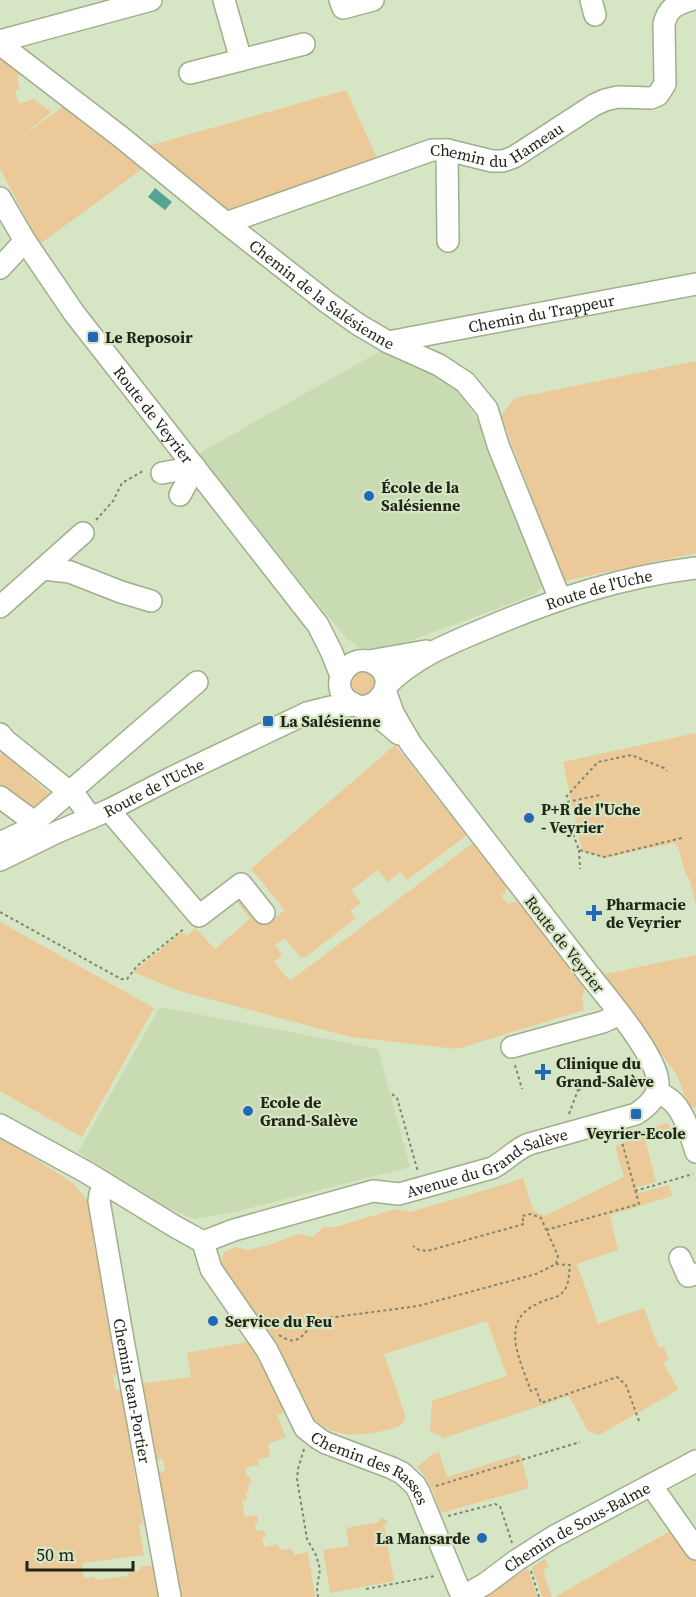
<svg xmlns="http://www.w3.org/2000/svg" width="696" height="1597" viewBox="0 0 696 1597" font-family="'Source Serif 4',serif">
	<rect width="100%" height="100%" fill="#d6e5c3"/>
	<g fill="#c9dbb2">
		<polygon points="384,349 449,379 463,396 478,421 543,584 536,594 388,649 360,648 346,638 196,455"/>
		<polygon points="160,1007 378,1049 410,1167 235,1212 194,1219 162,1205 78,1152"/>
	</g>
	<g fill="#ecc999">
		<polygon points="0,51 21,69 17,78 20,89 15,91 19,104 34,99 51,112 19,139 65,105 142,169 40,244 0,169"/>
		<polygon points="346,90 378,160 225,214 141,148"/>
		<polygon points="696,361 696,553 564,581 501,416 515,398"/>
		<circle cx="363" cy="684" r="12"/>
		<polygon points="696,733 696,906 690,880 686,875 678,847 674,843 604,858 582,851 563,762"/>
		<polygon points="395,745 467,835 407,880 400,872 388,882 378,870 351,890 361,903 350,911 356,918 306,957 300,957 285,938 275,945 282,955 274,962 290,981 473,843 506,884 505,893 501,896 509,905 512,902 520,903 586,987 582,997 584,1010 457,1049 351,1037 183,992 133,972 182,932 187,936 195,928 215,949 250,919 233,896 239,891 267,924 285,910 251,869"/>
		<polygon points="7,749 33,770 28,776 54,797 36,813 0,789 0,755"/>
		<polygon points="0,922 154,1008 82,1137 0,1091"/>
		<polygon points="696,955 696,1107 690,1108 676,1073 601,975"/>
		<path d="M668,1123l3,7 -26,9 11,43 -19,5 2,6 30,-8 3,11 -62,19 8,35 -41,14 21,60 46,-16 15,40 4,-2 6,14 -6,2 15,28 -79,45 -11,-4 -19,-35 -125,42 -14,-7 2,-30 75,-25 -20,-55 -103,33 21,61c0,13 -12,13 -23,16 -20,5 -45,6 -62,-7 -16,-12 -30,-52 -41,-71 -18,-30 -39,-59 -58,-88l3,-13 11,-5 13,3 21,-5 30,-11 14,3 11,-10h12l59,-18 15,3 96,-28 17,-6 10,32 12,6 79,-39 -9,-31 10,-3 -2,-8z"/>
		<polygon points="0,1137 73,1183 94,1209 98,1236 93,1237 95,1253 101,1257 109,1302 104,1303 109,1329 115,1331 123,1374 113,1375 115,1390 126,1389 136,1450 132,1454 136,1485 142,1484 144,1497 140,1498 143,1524 139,1525 144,1555 82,1563 84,1578 95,1577 95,1580 127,1576 128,1573 138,1571 142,1566 152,1566 158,1570 162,1597 0,1597"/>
		<polygon points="253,1341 288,1411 277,1415 286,1437 268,1444 270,1457 258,1459 259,1465 245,1468 247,1477 250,1477 251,1483 248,1484 249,1491 246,1492 247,1500 242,1501 245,1517 257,1515 258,1522 255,1523 256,1531 264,1530 266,1537 262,1538 264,1547 278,1544 280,1550 292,1549 294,1555 308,1552 315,1597 177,1597 155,1472 165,1471 163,1459 152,1460 139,1384 191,1377 187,1353"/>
		<path d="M439,1452l8,25 73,-23 9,34 -88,25c-6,-16 -11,-34 -24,-46l16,-13z"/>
		<polygon points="379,1518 383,1518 387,1521 387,1524 384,1525 394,1581 330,1593 323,1550 349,1546 346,1528 379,1522"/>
		<polygon points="677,1527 696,1555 696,1597 555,1597"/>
		<polygon points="545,1559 549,1566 543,1570 552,1597 542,1597 532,1567"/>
		<polygon points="528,1568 537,1597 484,1597"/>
	</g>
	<polygon fill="#56a392" points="155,188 172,202 165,210 148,197"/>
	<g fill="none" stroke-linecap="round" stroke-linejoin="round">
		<defs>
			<g id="minor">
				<polyline points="340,0 343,8 373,0"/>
				<polyline points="591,0 595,15"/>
				<polyline points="0,41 151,0"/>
				<path id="s1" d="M0,44l121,93 105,86 102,80 31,22 29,17 51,23 26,17 22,27 11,36 62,154"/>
				<polyline points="241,60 304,44"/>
				<polyline points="190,73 241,60 224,0"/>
				<polyline points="447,150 448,241"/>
				<path id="s2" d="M0,198l25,43 49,72 244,312 14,28 9,23"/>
				<path id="s3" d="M226,223l206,-73h15l45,11h11l11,-4 80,-52 11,-5 13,-3 33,1 7,-3 7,-11 -1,-60c4,-16 12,-20 27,-24"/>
				<polyline points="0,268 25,241"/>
				<path id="s4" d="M388,342l308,-58"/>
				<polyline points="162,473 195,467 180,495"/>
				<polyline points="43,569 70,572 121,592 151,601"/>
				<polyline points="0,607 83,533"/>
				<polyline points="369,661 426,651"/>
				<path id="s5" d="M386,686c30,-30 65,-43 103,-59 69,-29 132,-50 207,-59"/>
				<path d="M361,707c27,-3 35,-35 10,-45 -22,-8 -41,19 -26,36 6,7 16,8 24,13 11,6 21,15 30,23"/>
				<polyline points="0,734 5,740 77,798 91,818"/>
				<polyline points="0,797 34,822"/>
				<polyline points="109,810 199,916 241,884 264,913"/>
				<polyline points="0,843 23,832 197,682"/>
				<path id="s6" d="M0,860l55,-27 54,-23 66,-34 132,-63 24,-6 25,-2"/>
				<polyline points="512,1047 603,1022 620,1014"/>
				<path d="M657,1091c6,4 12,7 17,12 11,12 17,33 22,49"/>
				<path id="s7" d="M0,1125l86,47 88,54 29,16 8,27 56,81 38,78 14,11 7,4 66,25 10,5 13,12 4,7 39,95 4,9"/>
				<path id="s8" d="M105,1185l-5,9 -1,7 24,139 47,257"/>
				<path id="s9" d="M203,1242l31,-12 139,-39 26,3 93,-26c13,-6 22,-18 37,-24l107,-30c11,-7 23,-17 22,-32 -2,-28 -53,-87 -71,-110 -58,-76 -118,-152 -176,-228l-18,-31 -8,-23"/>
				<polyline points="680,1258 688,1276 696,1274"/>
				<polyline points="651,1485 696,1549"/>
				<path id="s10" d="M462,1597l23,-13 32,-24 36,-23 143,-76"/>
			</g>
		</defs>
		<use href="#minor" stroke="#a0ae8d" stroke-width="24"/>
		<g stroke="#7d876f" stroke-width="2" stroke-dasharray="3 3" stroke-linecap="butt">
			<polyline points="96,520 113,501 122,483 145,470"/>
			<polyline points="566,797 598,762 631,755 664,768 667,771"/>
			<polyline points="567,802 600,795"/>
			<polyline points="573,834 579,850 604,857 682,838"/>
			<polyline points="579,850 580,869"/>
			<polyline points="0,912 121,979 127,979 137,966 185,928"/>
			<polyline points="515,1065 522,1089"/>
			<polyline points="578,1090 608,1082 640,1079"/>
			<polyline points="392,1094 397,1098 418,1172"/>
			<polyline points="569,1114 578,1090 575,1078"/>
			<polyline points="635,1191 693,1174"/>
			<polyline points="546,1230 639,1204 620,1135"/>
			<path d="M556,1264l14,1c-1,8 -1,21 -7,27 -4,5 -11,6 -17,8 -23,9 -34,19 -30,46 3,15 10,31 15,45l5,-2 5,14 76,-26 9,8 13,36"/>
			<path d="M279,1335c23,16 25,-8 41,-16l98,-13 118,-32 20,-10 2,-8 -17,-38 -10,-4 -9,2 2,8 -97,27 -8,-1 -6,-4"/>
			<polyline points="304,1449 298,1469 297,1479 307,1539 316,1555 320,1569 317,1588 318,1597"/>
			<polyline points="436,1486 580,1442"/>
			<polyline points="448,1516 495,1504 500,1506 512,1543"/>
			<polyline points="531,1571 539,1597"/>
			<polyline points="366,1589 435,1576"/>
		</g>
		<use href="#minor" stroke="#fff" stroke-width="21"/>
	</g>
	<g fill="#2268b9" stroke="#d6e5c3" stroke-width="2">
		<rect x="87" y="331" width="12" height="12" rx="3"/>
		<circle cx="369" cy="496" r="6"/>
		<rect x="262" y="715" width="12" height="12" rx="3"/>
		<circle cx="529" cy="818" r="6"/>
		<path d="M591 904h6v6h6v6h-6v6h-6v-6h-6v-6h6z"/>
		<path d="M540 1063h6v6h6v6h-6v6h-6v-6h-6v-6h6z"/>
		<circle cx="248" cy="1111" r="6"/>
		<rect x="630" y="1108" width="12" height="12" rx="3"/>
		<circle cx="213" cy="1321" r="6"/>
		<circle cx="482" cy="1538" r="6"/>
	</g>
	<g text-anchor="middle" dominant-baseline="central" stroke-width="4.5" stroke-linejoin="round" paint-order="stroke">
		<g font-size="16" fill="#202518" stroke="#d6e5c3">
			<text stroke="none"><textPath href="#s3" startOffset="288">Chemin du Hameau</textPath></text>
			<text stroke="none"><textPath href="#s1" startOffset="408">Chemin de la Salésienne</textPath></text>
			<text stroke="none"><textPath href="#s4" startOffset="156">Chemin du Trappeur</textPath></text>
			<text stroke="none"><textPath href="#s2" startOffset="266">Route de Veyrier</textPath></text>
			<text stroke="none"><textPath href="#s5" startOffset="236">Route de l'Uche</textPath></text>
			<text stroke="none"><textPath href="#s6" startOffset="170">Route de l'Uche</textPath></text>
			<text transform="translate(565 944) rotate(52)">Route de Veyrier</text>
			<text stroke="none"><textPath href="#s9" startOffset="298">Avenue du Grand-Salève</textPath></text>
			<text stroke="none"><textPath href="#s8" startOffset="210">Chemin Jean-Portier</textPath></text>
			<text stroke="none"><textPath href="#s7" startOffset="526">Chemin des Rasses</textPath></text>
			<text stroke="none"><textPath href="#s10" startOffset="135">Chemin de Sous-Balme</textPath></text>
		</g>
		<g font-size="16" font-weight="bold" fill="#202518" stroke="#d6e5c3" text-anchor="start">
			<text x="105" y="337">Le Reposoir</text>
			<text x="381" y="487">École de la<tspan x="381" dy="18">Salésienne</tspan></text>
			<text x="280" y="721">La Salésienne</text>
			<text x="541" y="809">P+R de l'Uche<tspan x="541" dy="18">- Veyrier</tspan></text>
			<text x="606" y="904">Pharmacie<tspan x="606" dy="18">de Veyrier</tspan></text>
			<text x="556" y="1063">Clinique du<tspan x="556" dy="18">Grand-Salève</tspan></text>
			<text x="260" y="1102">Ecole de<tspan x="260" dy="18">Grand-Salève</tspan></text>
			<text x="636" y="1133" text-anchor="middle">Veyrier-Ecole</text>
			<text x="225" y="1321">Service du Feu</text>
			<text x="470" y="1538" text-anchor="end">La Mansarde</text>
		</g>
	</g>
	<path d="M27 1561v9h106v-9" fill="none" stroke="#202518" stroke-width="3"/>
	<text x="36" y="1561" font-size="18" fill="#202518" stroke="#d6e5c3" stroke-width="4.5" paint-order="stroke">50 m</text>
</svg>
